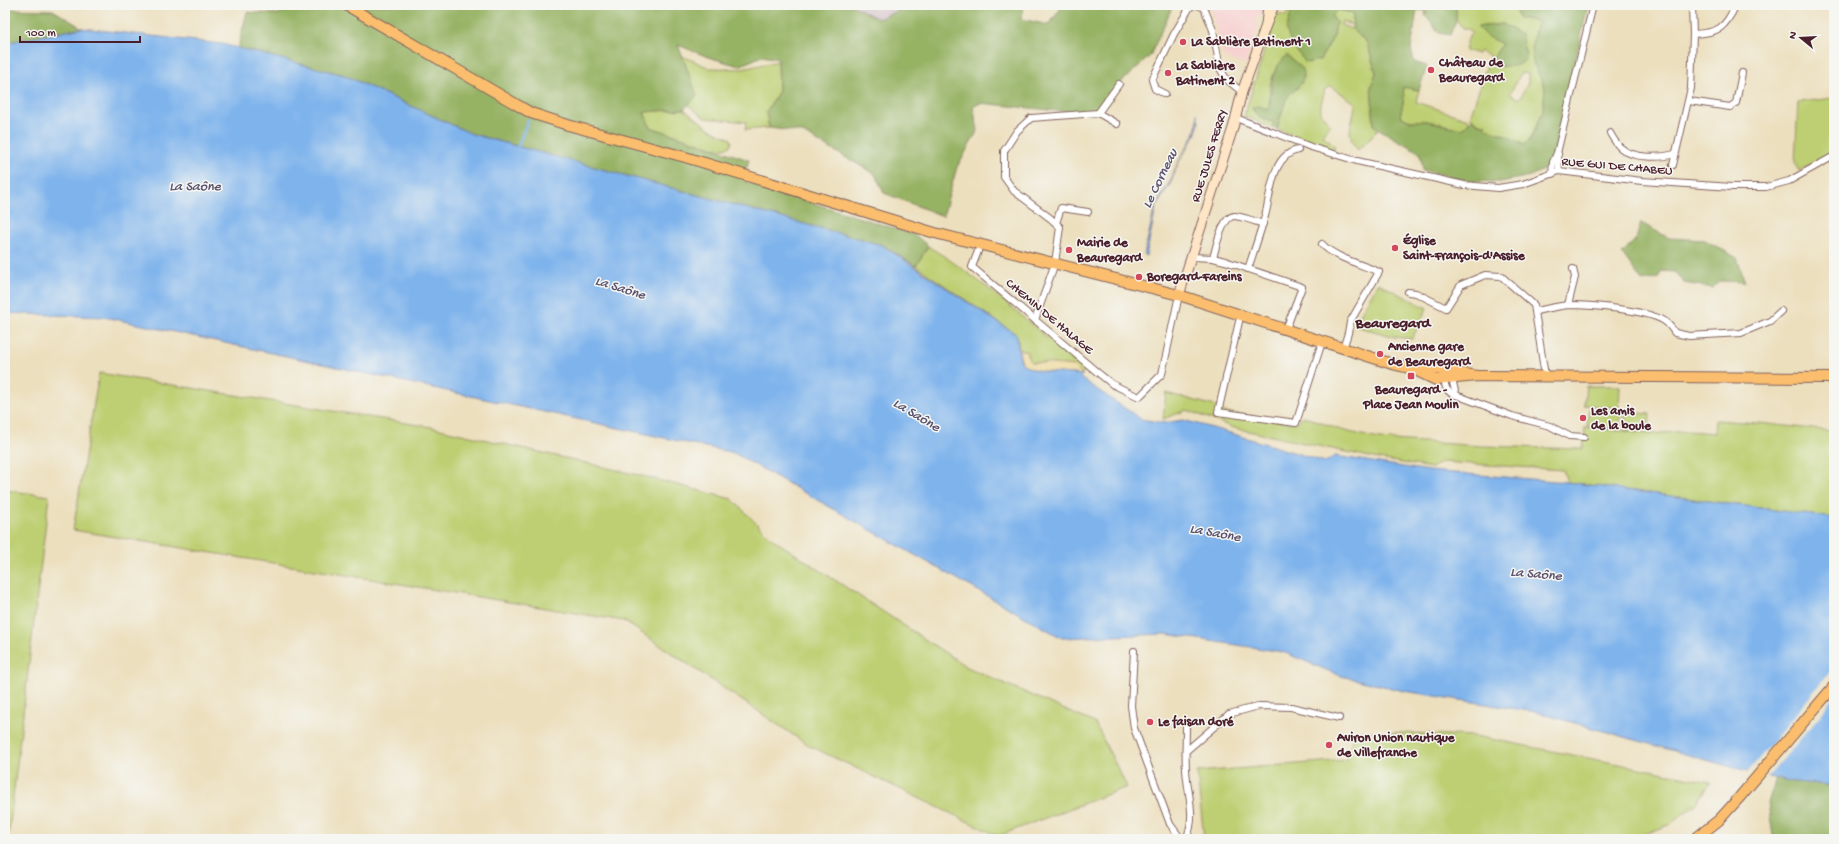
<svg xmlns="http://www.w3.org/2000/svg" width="1839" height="844" viewBox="0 0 1839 844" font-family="'Gochi Hand',sans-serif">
	<rect width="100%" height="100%" fill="#f6f6f2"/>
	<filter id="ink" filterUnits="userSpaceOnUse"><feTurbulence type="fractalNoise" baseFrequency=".025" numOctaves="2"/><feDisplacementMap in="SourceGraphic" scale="8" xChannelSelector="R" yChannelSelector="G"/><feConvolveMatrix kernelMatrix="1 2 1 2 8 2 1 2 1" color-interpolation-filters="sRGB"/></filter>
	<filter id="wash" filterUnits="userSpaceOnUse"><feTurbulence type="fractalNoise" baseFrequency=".012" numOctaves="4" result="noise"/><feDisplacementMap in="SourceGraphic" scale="16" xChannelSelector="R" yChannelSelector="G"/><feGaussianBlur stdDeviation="0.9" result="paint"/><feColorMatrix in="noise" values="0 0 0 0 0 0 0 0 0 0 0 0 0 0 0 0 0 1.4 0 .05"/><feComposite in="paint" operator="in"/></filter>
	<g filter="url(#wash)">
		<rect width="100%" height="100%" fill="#ecdfbd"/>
		<polygon fill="#f7d0cf" points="1210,5 1258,5 1264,7 1261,17 1257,17 1255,22 1258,25 1246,64 1224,58"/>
		<polygon fill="#d2bec5" points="852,5 987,5 986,7 909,6 878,19"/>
		<g fill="#bdcf72" stroke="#84774e" fill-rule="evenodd">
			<path d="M1279,5h32l-3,6 12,49 14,-24 2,-14 -4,-6 6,-6 15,3v12l-11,-3 -1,3 11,4 15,14 9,30 -5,13 3,39 5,4 -21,21c-15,-17 -4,-28 -3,-47l-24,-17 -6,3c-4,17 -9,22 5,35l-8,11 9,7 4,5 -1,3 -57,-21 10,-33 12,-9 -22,-21 -7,18 -1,26 -17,-1c7,8 11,12 22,13l-2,6 -28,-12 32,-103 10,3 2,-5 -10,-3z"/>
			<path d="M1456,5h58l5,13 17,3 3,2 -6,39 12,26 -2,23 -12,28 -7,6 -17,-9 -22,-8 -15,-11 20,-61 -10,-5 -2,3 -13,-4 4,-15 3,-2 -3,-4h-5l-8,-9zM1503,24l18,11 6,24 -34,-1 9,-14 -25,-17zM1521,73l7,1v9l-9,16 -9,-5z"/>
			<polygon points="682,56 710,68 742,69 778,61 779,91 766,112 769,128 745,130 746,122 705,118 688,105 697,96"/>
			<polygon points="1403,87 1419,90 1416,102 1468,119 1469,122 1463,129 1427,121 1410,121 1400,116 1404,98"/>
			<polygon points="1834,98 1834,152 1799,171 1795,163 1798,102"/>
			<polygon points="684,109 710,129 731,139 732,143 729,147 718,149 650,127 644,112"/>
			<path d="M928,246c57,35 106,81 157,124l-3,5 -8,-9 -43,-4 -4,-7v-3l-8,-3 -2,-14 -101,-69z"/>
			<polygon points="1378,283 1427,308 1412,339 1395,337 1359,327 1354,325"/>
			<polygon points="99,373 431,427 647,477 732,499 771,538 967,667 1095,723 1127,787 998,836 808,745 624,621 73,530"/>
			<polygon points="1586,386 1620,386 1619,408 1584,405"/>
			<polygon points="1166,393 1219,407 1218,411 1296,423 1303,416 1341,430 1379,439 1481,446 1583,449 1585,427 1650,434 1687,431 1714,433 1715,420 1759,423 1832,431 1830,458 1834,458 1834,518 1567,482 1563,470 1441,462 1432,468 1379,459 1234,428 1187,410 1163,419"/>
			<polygon points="1589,409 1621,411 1619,429 1587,426"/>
			<polygon points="1625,412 1650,414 1649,433 1624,430"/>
			<polygon points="5,490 49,496 8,839 5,839"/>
			<polygon points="1355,731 1475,736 1711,782 1696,804 1669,825 1631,839 1204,839 1197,772 1346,760"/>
		</g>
		<g fill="#96b264" stroke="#706848">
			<polygon points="283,5 852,5 878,19 909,6 986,7 987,5 1024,5 1021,19 1049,25 1063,5 1111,5 1120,10 1121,5 1173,5 1150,56 1119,84 1095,112 1069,112 980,103 973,107 978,130 957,167 943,216 884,193 875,174 801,132 769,128 766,112 779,91 778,59 762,56 739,66 708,57 678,45 697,96 684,109 644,112 650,127 749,160 746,170 746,182 915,235 928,246 916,266 882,245 472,134 344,75 238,48 247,12 278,14 285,11"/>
			<polygon points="1311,5 1456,5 1456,20 1450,35 1439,33 1425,15 1426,11 1417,10 1411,49 1414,62 1427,66 1419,90 1403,87 1404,98 1400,116 1410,121 1427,121 1463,129 1472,119 1478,124 1486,125 1485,128 1507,136 1524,145 1531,139 1543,111 1545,88 1533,62 1531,49 1536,27 1539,23 1536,21 1519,18 1514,5 1588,5 1553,160 1545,169 1530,176 1501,182 1469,181 1423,170 1420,153 1374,126 1371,86 1376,73 1367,43 1352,29 1353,13 1338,10 1332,16 1336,22 1334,36 1320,60 1306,63 1292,45 1286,30 1292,9 1308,11"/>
			<polygon points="5,9 53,10 82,28 5,43"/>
			<path d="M1503,24l18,11 6,23c-8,9 -17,9 -28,8l-6,-8 9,-14 -17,-9 -8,-8z"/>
			<path d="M1287,55l15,13c4,20 -5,16 -14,28 -3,4 -9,27 -11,33l-5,-1 2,-6c-11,-1 -16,-6 -22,-14l7,-2 10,4c4,-25 -2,-35 18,-55z"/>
			<polygon points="1641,223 1669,238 1705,240 1737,258 1745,282 1720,281 1713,288 1684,283 1675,272 1661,271 1658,278 1642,281 1622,253 1636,239"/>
			<polygon points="1776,778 1827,785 1834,787 1834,839 1776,839 1773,836 1768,803"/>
		</g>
		<path fill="#eeda9e" stroke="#9c7c64" d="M1019,349l8,3v4l4,6 43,4 8,9c-13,-2 -50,-1 -59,-11 -3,-4 -3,-10 -4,-15z"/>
		<g fill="#7eb3ec" stroke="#64698c">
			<path d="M82,28l140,16 122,31 128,59 410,111 135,90c1,8 1,21 5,28 7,10 47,10 60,12l-2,3 61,41 23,4 19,-3 44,12 98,30 10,-6 94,15 138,11 267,36v269l-7,-2 -42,-4 -68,-18 -181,-51 -132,-21 -63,-15 -58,-24 -118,-18 -103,4 -328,-185 -629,-136 -100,-4v-270z"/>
			<polygon points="1197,113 1199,123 1195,135 1178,163 1171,182 1156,207 1146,256 1144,255 1155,207 1170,182 1178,163 1194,135 1198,121"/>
		</g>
		<polygon fill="#ecdfbd" points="1834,667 1834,697 1816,721 1767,778 1747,773"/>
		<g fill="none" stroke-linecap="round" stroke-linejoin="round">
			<polyline stroke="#7eb3ec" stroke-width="2.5" points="518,146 528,120"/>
		</g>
	</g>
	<g filter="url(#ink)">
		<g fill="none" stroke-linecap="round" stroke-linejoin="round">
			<defs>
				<g id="street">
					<polyline points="1198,5 1204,8 1213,30 1220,68 1226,79 1242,92"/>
					<polyline points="1833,5 1834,20"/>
					<path d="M1693,34c26,-1 32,-6 43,-29"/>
					<polyline points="1165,94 1155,89 1152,80 1174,34 1190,7 1194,5"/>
					<polyline points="1689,101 1730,107 1736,103 1742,73"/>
					<polyline points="1098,113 1117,124"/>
					<polyline points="1236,118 1311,147 1357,161 1464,185 1498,188 1523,184 1559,171 1642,181 1732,187 1766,187 1789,181 1834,156"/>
					<path d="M1610,133c3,5 6,11 11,15 12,11 40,10 54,6"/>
					<polyline points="1558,154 1559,171"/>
					<polyline points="1673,165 1691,88 1693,34 1692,5"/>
					<polyline points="1552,174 1553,162 1557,153 1593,5"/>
					<polyline points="1056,223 1061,208 1088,212"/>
					<path d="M1322,244c11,13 41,21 57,28l-29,50 -2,11 -5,16"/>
					<polyline points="980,246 972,267 1097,372 1112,384 1139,397 1162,374 1179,295"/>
					<polyline points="1193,257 1213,258 1225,261 1302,287 1286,329"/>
					<path d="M1213,258c3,-10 9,-43 22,-42 9,1 19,5 28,8"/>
					<path d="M1248,269c6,-18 12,-36 17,-53 6,-21 6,-61 33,-66"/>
					<polyline points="1408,292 1416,293 1446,308 1461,285 1485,275 1501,276 1534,305 1545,376"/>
					<polyline points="1568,305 1575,277 1573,269"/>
					<path d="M1536,311c10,-2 22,-5 33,-6 20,0 84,5 98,18 3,3 6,7 8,10l14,3 52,-3 29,-12 11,-10"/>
					<polyline points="1241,313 1218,412 1296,423 1322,342"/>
					<polyline points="1035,320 1055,263 1060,227 1050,218 1014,191 1004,177 1004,151 1017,131 1031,118 1098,113 1119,84"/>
					<path d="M1444,379c1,8 3,14 12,16l-4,-16"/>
					<polyline points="1456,395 1512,416 1550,426 1569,436 1584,437"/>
					<polyline points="1134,651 1131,706 1134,728 1170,824 1181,839"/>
					<path d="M1186,725c0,14 -1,29 0,44 1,23 11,48 0,70"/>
					<polyline points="1186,751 1229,714 1259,706 1291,707 1339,718"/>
				</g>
				<g id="secondary">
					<polyline points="1268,5 1266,25 1274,5"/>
					<polyline points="1179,295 1233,128 1242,92 1266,25"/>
				</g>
				<g id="primary">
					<polyline points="346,5 531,113 568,125 685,157 935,233 1179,295 1392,364 1413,369 1436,369 1477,376"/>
					<polyline points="1415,370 1436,380 1477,376 1834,378"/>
					<polyline points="1695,839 1719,820 1738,799 1834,686"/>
				</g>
			</defs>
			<use href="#street" stroke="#83625e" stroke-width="8"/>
			<use href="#secondary" stroke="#83625e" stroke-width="11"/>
			<use href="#primary" stroke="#83625e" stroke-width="12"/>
			<use href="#street" stroke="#fff" stroke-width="6"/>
			<use href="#secondary" stroke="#fde5c5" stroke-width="9"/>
			<use href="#primary" stroke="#fabe6e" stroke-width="10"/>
		</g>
	</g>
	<g fill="#d1495b" stroke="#f6f6f2" stroke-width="1.5">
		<circle cx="1183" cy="42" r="4"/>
		<circle cx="1431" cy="70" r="4"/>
		<circle cx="1168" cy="73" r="4"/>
		<circle cx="1395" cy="248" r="4"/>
		<circle cx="1069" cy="250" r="4"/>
		<circle cx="1139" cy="277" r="4"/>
		<circle cx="1380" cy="354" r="4"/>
		<rect x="1407" y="372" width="8" height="8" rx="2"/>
		<circle cx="1583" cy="418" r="4"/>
		<circle cx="1150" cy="722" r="4"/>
		<circle cx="1329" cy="745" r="4"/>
	</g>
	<g text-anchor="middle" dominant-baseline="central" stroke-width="3" stroke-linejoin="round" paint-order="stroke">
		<g font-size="13" font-weight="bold" fill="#4a1f2b" stroke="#f6f6f2" text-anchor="start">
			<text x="1191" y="42">La Sablière Batiment 1</text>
			<text x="1439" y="63">Château de<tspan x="1439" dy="15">Beauregard</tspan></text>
			<text x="1176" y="66">La Sablière<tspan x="1176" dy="15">Batiment 2</tspan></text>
			<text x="1403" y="241">Église<tspan x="1403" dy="15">Saint-François-d'Assise</tspan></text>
			<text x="1077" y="243">Mairie de<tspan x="1077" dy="15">Beauregard</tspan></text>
			<text x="1147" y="277">Boregard-Fareins</text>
			<text x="1388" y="347">Ancienne gare<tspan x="1388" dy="15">de Beauregard</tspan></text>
			<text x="1411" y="390" text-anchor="middle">Beauregard -<tspan x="1411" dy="15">Place Jean Moulin</tspan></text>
			<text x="1591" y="411">Les amis<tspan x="1591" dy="15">de la boule</tspan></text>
			<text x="1158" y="722">Le faisan doré</text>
			<text x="1337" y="738">Aviron Union nautique<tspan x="1337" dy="15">de Villefranche</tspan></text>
		</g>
		<g font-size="13" fill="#4a1f2b" stroke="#f6f6f2">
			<text transform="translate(1210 156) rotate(-73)">RUE JULES FERRY</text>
			<text transform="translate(1617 167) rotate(5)">RUE GUI DE CHABEU</text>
			<text transform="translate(1049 317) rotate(40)">CHEMIN DE HALAGE</text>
		</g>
		<g font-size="14" font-style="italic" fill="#5c536f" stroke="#f6f6f2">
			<text transform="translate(1161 179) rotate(-64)">Le Corneau</text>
			<text x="195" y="187">La Saône</text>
			<text transform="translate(620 289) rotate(17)">La Saône</text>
			<text transform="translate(916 416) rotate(31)">La Saône</text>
			<text transform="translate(1215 534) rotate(10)">La Saône</text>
			<text transform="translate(1536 575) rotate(5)">La Saône</text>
		</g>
		<g font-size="15" font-weight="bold" fill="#4a1f2b" stroke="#f6f6f2">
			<text x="1393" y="324">Beauregard</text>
		</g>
	</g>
	<rect width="1839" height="844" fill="none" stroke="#f6f6f2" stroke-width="20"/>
	<g transform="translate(1801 38) rotate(288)" stroke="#f6f6f2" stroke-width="3" paint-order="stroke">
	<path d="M0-3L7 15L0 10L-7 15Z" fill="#4a1f2b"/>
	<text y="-6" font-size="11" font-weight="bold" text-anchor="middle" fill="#4a1f2b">N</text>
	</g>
	<path d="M20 36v6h120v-6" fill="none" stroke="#4a1f2b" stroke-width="2"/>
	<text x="26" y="36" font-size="12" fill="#4a1f2b" stroke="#f6f6f2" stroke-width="3" paint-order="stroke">100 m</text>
</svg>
